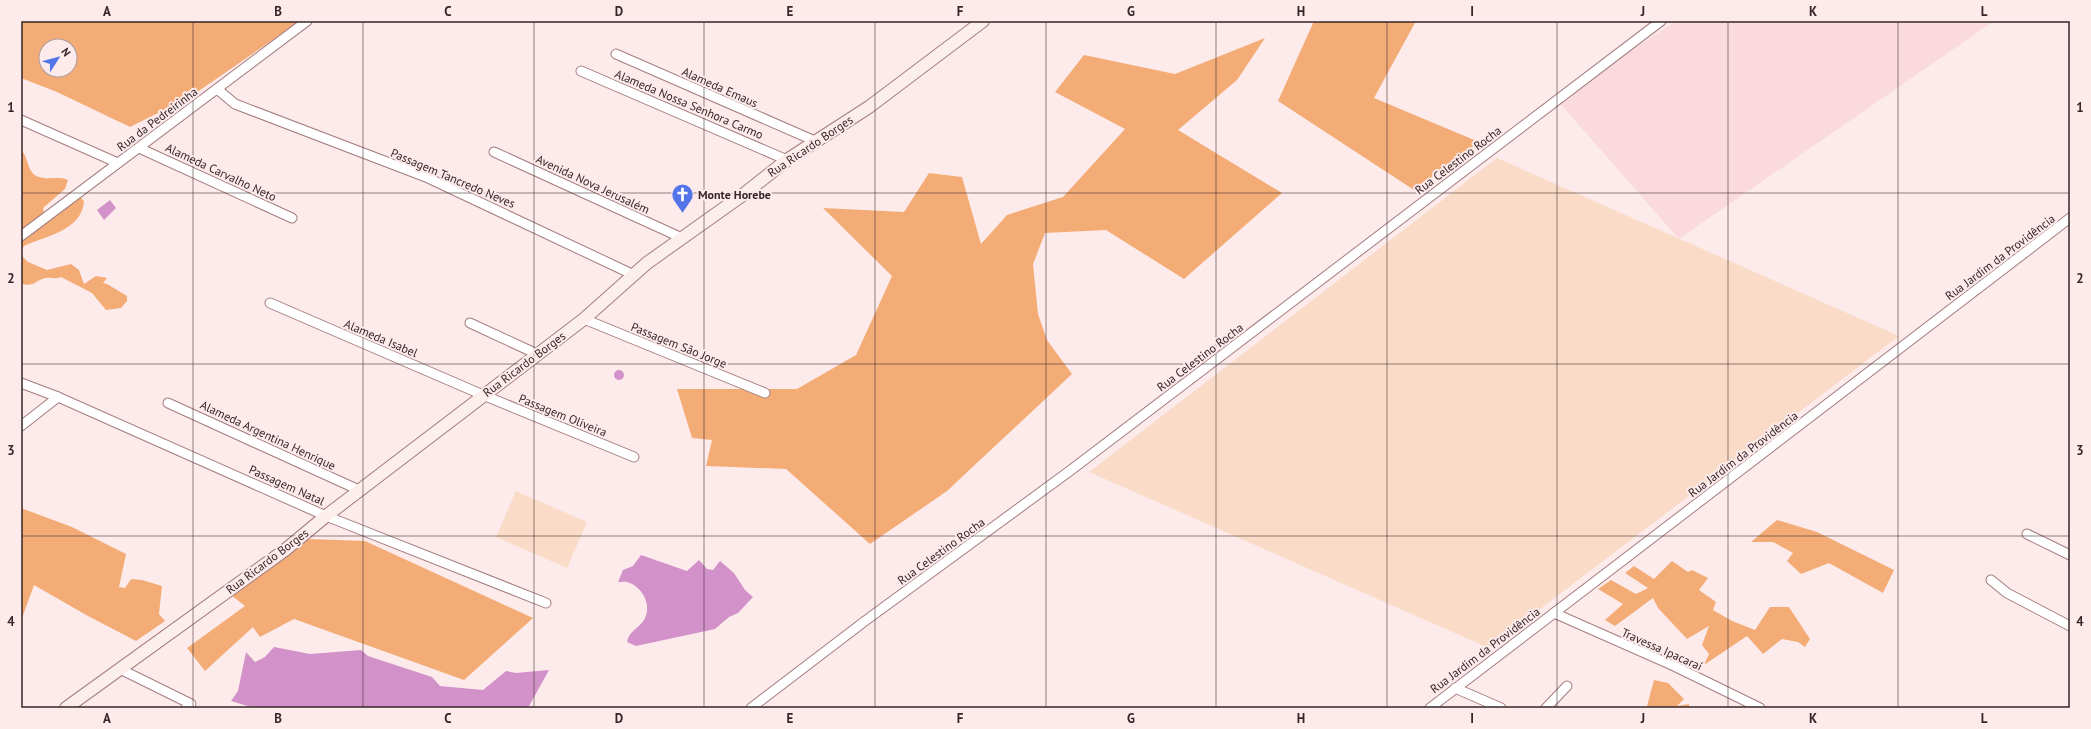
<svg xmlns="http://www.w3.org/2000/svg" width="2091" height="729" viewBox="0 0 2091 729" font-family="'PT Sans',sans-serif">
	<rect width="100%" height="100%" fill="#fdebec"/>
	<polygon fill="#fadadc" points="1676,21 1994,21 1679,239 1557,100"/>
	<g fill="#f9dbc7">
		<polygon points="1497,158 1899,336 1489,648 1089,472"/>
		<polygon points="516,491 587,522 567,568 496,537"/>
	</g>
	<g fill="#f4ac77" fill-rule="evenodd">
		<path d="M21,21h279l-110,76 -60,30 -73,-35 -36,-14zM46,46h24v24h-24z"/>
		<polygon points="1314,21 1416,21 1374,98 1479,142 1414,190 1278,101"/>
		<polygon points="1265,38 1237,80 1178,130 1282,193 1184,279 1106,230 1045,233 1033,264 1038,314 1047,340 1072,374 947,491 870,544 786,469 706,466 712,440 692,438 677,389 797,389 856,355 892,276 823,208 904,212 929,173 962,177 981,244 1007,215 1063,197 1125,129 1055,92 1084,55 1175,74"/>
		<path d="M21,150c8,7 6,24 18,27 10,3 20,-1 29,3l-3,9 -22,19 1,5 4,1 29,-20 7,7c-2,30 -39,35 -60,45l-3,4v5l7,7 19,8 24,-6 8,6 5,14 12,-8 11,2 -4,5 4,1 20,12v5l-6,7 -15,2 -14,-17 -31,-16c-6,3 -9,0 -15,1 -11,2 -10,9 -25,6z"/>
		<polygon points="21,508 72,527 126,554 119,587 125,588 131,579 142,580 162,586 159,614 165,621 136,641 88,616 34,585 21,621"/>
		<polygon points="1777,520 1817,532 1894,570 1883,593 1829,563 1801,574 1787,561 1793,553 1773,542 1751,542"/>
		<polygon points="308,539 365,541 533,618 464,680 294,619 260,637 253,627 205,671 187,648 245,606 227,592"/>
		<polygon points="1672,561 1688,572 1692,570 1708,578 1699,590 1716,602 1713,610 1732,621 1755,630 1770,607 1789,607 1810,639 1805,647 1798,642 1782,639 1763,654 1747,636 1704,665 1709,654 1702,645 1709,626 1687,639 1658,608 1653,598 1615,626 1605,620 1623,604 1598,589 1611,580 1636,594 1648,588 1625,573 1634,566 1654,579"/>
		<polygon points="1654,680 1668,683 1684,699 1677,706 1689,704 1689,708 1652,708 1647,706"/>
	</g>
	<g fill="#d391c9">
		<polygon points="110,200 116,208 104,220 97,210"/>
		<circle cx="619" cy="375" r="5"/>
		<path d="M641,555l46,16 12,-11 8,9 6,1 7,-9 14,12 11,17 8,7 -15,16 -9,4 -14,12 -79,17 -9,-4c2,-11 11,-13 17,-22 8,-13 0,-31 -14,-37 -3,-2 -9,-1 -12,-1l5,-12 10,-4z"/>
		<polygon points="274,647 310,654 361,650 368,656 432,677 440,686 483,690 506,671 516,673 549,670 528,708 254,708 231,701 238,691 246,652 255,662 265,657"/>
	</g>
	<g fill="none" stroke-linecap="round" stroke-linejoin="round">
		<defs>
			<g id="street">
				<polyline points="616,54 815,141"/>
				<polyline points="581,71 787,160"/>
				<polyline points="217,89 235,104 426,177 634,275"/>
				<polyline points="21,120 118,163"/>
				<polyline points="139,148 292,218"/>
				<polyline points="494,152 682,238"/>
				<polyline points="21,236 307,21"/>
				<polyline points="270,303 483,395 634,457"/>
				<polyline points="584,319 765,393"/>
				<polyline points="470,323 537,354"/>
				<polyline points="21,383 58,397 326,516 546,603"/>
				<polyline points="168,403 359,490"/>
				<polyline points="21,426 58,397"/>
				<polyline points="2027,534 2070,555"/>
				<polyline points="1991,580 2007,593 2070,626"/>
				<polyline points="1554,613 1674,666 1760,708"/>
				<polyline points="120,669 191,704 186,708"/>
				<polyline points="1455,688 1501,708"/>
				<polyline points="751,708 865,621 1071,470 1661,21"/>
				<polyline points="1430,708 2070,218"/>
				<polyline points="1546,708 1567,686"/>
			</g>
			<polyline id="secondary" points="66,708 285,550 326,516 584,319 647,263 744,194 787,160 869,107 983,21"/>
		</defs>
		<use href="#street" stroke="#a57d7f" stroke-width="11"/>
		<use href="#secondary" stroke="#a57d7f" stroke-width="14"/>
		<use href="#street" stroke="#fff" stroke-width="9"/>
		<use href="#secondary" stroke="#fceeea" stroke-width="12"/>
	</g>
	<path fill="none" stroke="#362627" stroke-width="1" stroke-opacity="0.55" d="M193,21v687M363,21v687M534,21v687M704,21v687M875,21v687M1046,21v687M1216,21v687M1387,21v687M1557,21v687M1728,21v687M1898,21v687M21,193h2049M21,364h2049M21,536h2049"/>
	<defs>
		<symbol id="church-pin" viewBox="-11 -11 22 30"><path d="M0 17L-7.5 6A9.5 9.5 0 1 1 7.5 6Z" fill="#5474e9" stroke="#fdebec"/><path d="M-1.2-6h2.4v3.5h3.3v2.4h-3.3V6h-2.4V-.1h-3.3v-2.4h3.3Z" fill="#fff"/></symbol>
	</defs>
	<g fill-rule="evenodd">
		<use href="#church-pin" x="670" y="182" width="25" height="34"/>
	</g>
	<g text-anchor="middle" dominant-baseline="central" stroke-width="4" stroke-linejoin="round" paint-order="stroke">
		<g font-size="12" fill="#362627" stroke="#fdebec">
			<text transform="translate(720 87) rotate(24)">Alameda Emaus</text>
			<text transform="translate(689 104) rotate(23)">Alameda Nossa Senhora Carmo</text>
			<text transform="translate(157 119) rotate(-37)">Rua da Pedreirinha</text>
			<text transform="translate(810 146) rotate(-34)">Rua Ricardo Borges</text>
			<text transform="translate(1458 160) rotate(-37)">Rua Celestino Rocha</text>
			<text transform="translate(221 172) rotate(25)">Alameda Carvalho Neto</text>
			<text transform="translate(453 178) rotate(23)">Passagem Tancredo Neves</text>
			<text transform="translate(593 184) rotate(25)">Avenida Nova Jerusalém</text>
			<text transform="translate(2000 257) rotate(-37)">Rua Jardim da Providência</text>
			<text transform="translate(381 338) rotate(23)">Alameda Isabel</text>
			<text transform="translate(679 345) rotate(22)">Passagem São Jorge</text>
			<text transform="translate(1200 357) rotate(-37)">Rua Celestino Rocha</text>
			<text transform="translate(524 364) rotate(-37)">Rua Ricardo Borges</text>
			<text transform="translate(563 415) rotate(22)">Passagem Oliveira</text>
			<text transform="translate(268 435) rotate(25)">Alameda Argentina Henrique</text>
			<text transform="translate(1743 454) rotate(-37)">Rua Jardim da Providência</text>
			<text transform="translate(287 485) rotate(24)">Passagem Natal</text>
			<text transform="translate(941 551) rotate(-36)">Rua Celestino Rocha</text>
			<text transform="translate(267 561) rotate(-37)">Rua Ricardo Borges</text>
			<text transform="translate(1662 649) rotate(24)">Travessa Ipacaraí</text>
			<text transform="translate(1485 650) rotate(-37)">Rua Jardim da Providência</text>
		</g>
		<g font-size="12" font-weight="bold" fill="#362627" stroke="#fdebec" text-anchor="start">
			<text x="698" y="194">Monte Horebe</text>
		</g>
	</g>
	<rect width="2091" height="729" fill="none" stroke="#fdebec" stroke-width="44"/>
	<g transform="translate(58 58) rotate(54)"><circle r="19" fill="#fdebec" stroke="#ad9c9d"/>
	<path d="M0-3L7 15L0 10L-7 15Z" fill="#5474e9"/>
	<text y="-6" font-size="11" font-weight="bold" text-anchor="middle" fill="#362627">N</text>
	</g>
	<rect x="22" y="22" width="2047" height="685" fill="none" stroke="#362627" stroke-width="1.5"/>
	<g font-size="13" text-anchor="middle" font-weight="bold" fill="#362627">
		<text x="107" y="16">A</text>
		<text x="278" y="16">B</text>
		<text x="448" y="16">C</text>
		<text x="619" y="16">D</text>
		<text x="790" y="16">E</text>
		<text x="960" y="16">F</text>
		<text x="1131" y="16">G</text>
		<text x="1301" y="16">H</text>
		<text x="1472" y="16">I</text>
		<text x="1643" y="16">J</text>
		<text x="1813" y="16">K</text>
		<text x="1984" y="16">L</text>
		<text x="11" y="112">1</text>
		<text x="2080" y="112">1</text>
		<text x="11" y="283">2</text>
		<text x="2080" y="283">2</text>
		<text x="11" y="455">3</text>
		<text x="2080" y="455">3</text>
		<text x="11" y="626">4</text>
		<text x="2080" y="626">4</text>
		<text x="107" y="723">A</text>
		<text x="278" y="723">B</text>
		<text x="448" y="723">C</text>
		<text x="619" y="723">D</text>
		<text x="790" y="723">E</text>
		<text x="960" y="723">F</text>
		<text x="1131" y="723">G</text>
		<text x="1301" y="723">H</text>
		<text x="1472" y="723">I</text>
		<text x="1643" y="723">J</text>
		<text x="1813" y="723">K</text>
		<text x="1984" y="723">L</text>
	</g>
</svg>
